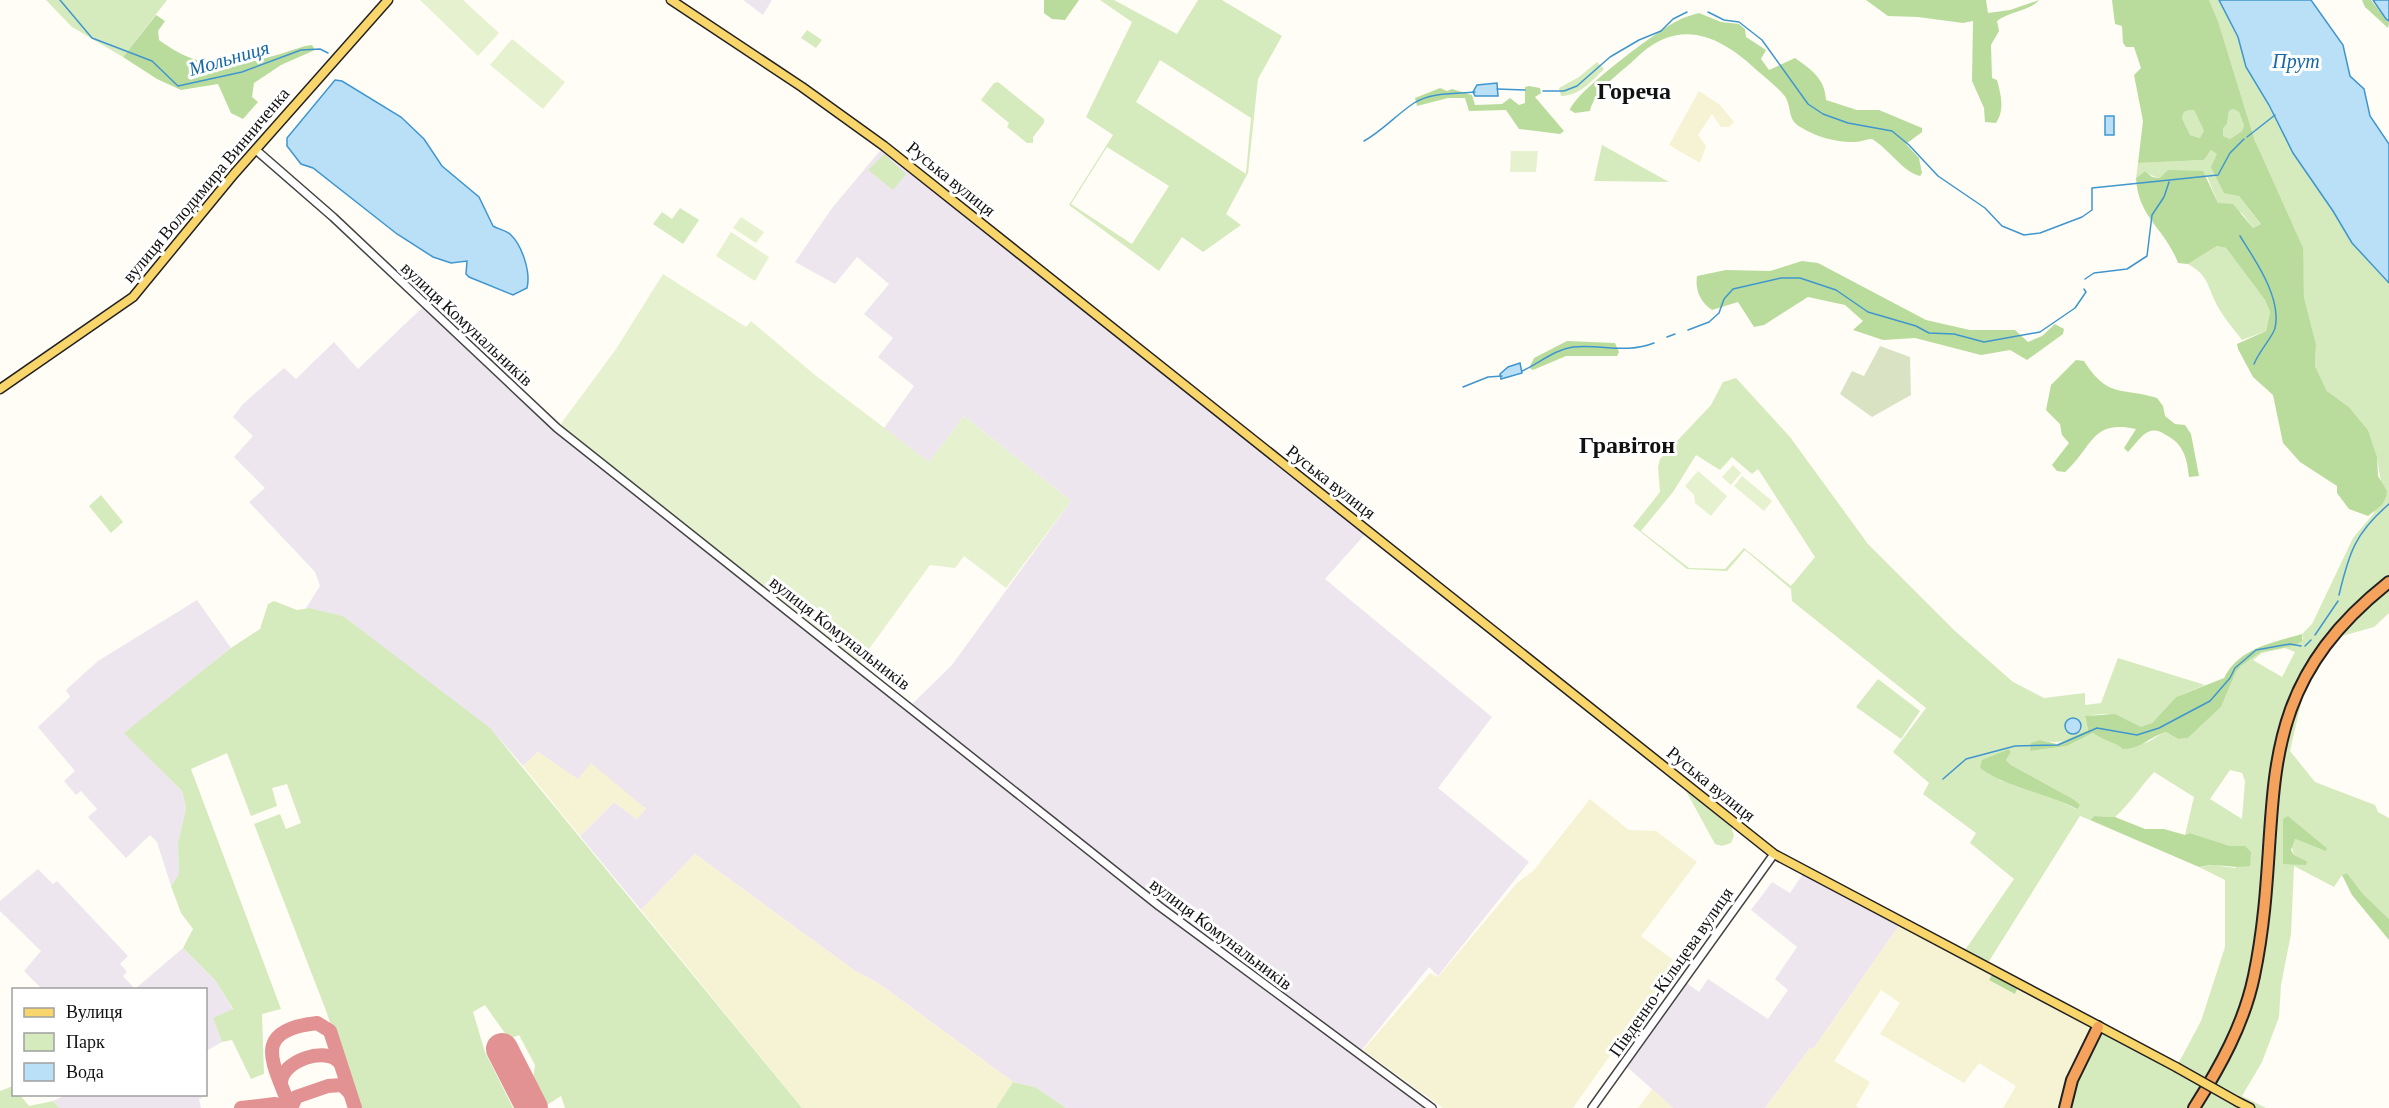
<svg xmlns="http://www.w3.org/2000/svg" width="2389" height="1108" viewBox="0 0 2389 1108" font-family="'Crimson Pro',serif">
	<rect width="100%" height="100%" fill="#fffdf5"/>
	<g fill="#eee6ef">
		<polygon points="743,0 772,0 763,15"/>
		<polygon points="884,146 1368,531 1325,579 1492,717 1438,788 1529,862 1438,976 1429,967 1357,1056 1429,1108 1066,1108 1035,1087 1013,1082 878,983 855,971 695,854 641,910 580,836 614,802 637,819 646,808 578,780 538,752 523,766 496,735 343,616 306,608 320,586 315,572 249,502 265,488 234,457 253,436 233,417 243,404 284,368 296,379 334,342 358,369 424,306 557,429 908,708 952,665 1071,501 964,416 929,462 884,428 914,386 878,357 893,338 864,314 889,284 857,257 835,284 795,262 832,208"/>
		<polygon points="197,600 231,648 125,733 182,791 186,808 178,843 179,874 171,886 157,842 150,835 126,858 88,817 97,809 81,791 76,795 64,781 75,771 38,727 70,697 66,690 98,661"/>
		<polygon points="38,869 53,884 57,881 128,956 120,964 127,972 123,976 135,989 183,948 215,980 233,1010 213,1018 222,1042 206,1051 206,990 42,989 24,971 41,951 0,911 0,901"/>
		<polygon points="1805,871 1902,921 1814,1048 1810,1048 1765,1108 1673,1108 1625,1065 1684,981 1699,992 1708,979 1768,1019 1788,990 1775,979 1797,947 1751,910 1772,882 1790,893"/>
		<polygon points="206,1093 207,1095 199,1099 201,1108 60,1108 53,1101 68,1094"/>
	</g>
	<g fill="#f6f3d4">
		<polygon points="1699,91 1720,105 1734,122 1729,127 1721,127 1712,114 1698,135 1706,146 1700,163 1669,145"/>
		<polygon points="538,752 578,779 591,763 646,809 637,819 614,802 580,836 523,766"/>
		<polygon points="1590,799 1629,830 1656,831 1697,862 1641,936 1676,962 1573,1108 1443,1108 1363,1050 1430,973 1438,977 1517,883 1534,870"/>
		<polygon points="695,854 855,971 878,983 1013,1082 996,1108 802,1108 641,910"/>
		<polygon points="1902,921 2097,1025 2064,1108 2003,1108 2016,1086 1979,1063 1964,1083 1880,1034 1900,1003 1881,990 1834,1061 1870,1082 1856,1106 1859,1108 1765,1108 1810,1048 1814,1048"/>
		<polygon points="1652,1089 1673,1108 1638,1108"/>
	</g>
	<g fill="#d5ebbd" fill-rule="evenodd">
		<polygon points="46,0 167,0 123,57 72,27"/>
		<path d="M1100,0h14l63,34 21,-34h24l60,36 -24,43 -10,94 -22,41 15,11 -38,27 -21,-15 -23,34 -90,-66 44,-70 -27,-18 46,-95zM1160,60l91,58 -5,56 -110,-72zM1107,147l62,39 -37,58 -61,-40z"/>
		<path d="M2209,0h10l19,37 8,30 23,38 24,48 40,58 19,32 37,40v330l-15,14 -32,9 -16,15 -22,39 -14,61 25,31 60,23 3,7 11,6v101l-26,-25 -16,-21 -5,2 -8,12 -40,-21 -3,68 -10,51 -2,32 -17,45 -20,34 24,12h-202l33,-83 80,41 24,-45 24,-74v-67l-26,-13 15,-2 21,3 10,-22h-15l-40,-13 -5,2 9,-38 -40,-25c-14,15 -24,32 -39,45l-21,-1 -4,4 -10,-4 -94,150 -23,-13 51,-74 -44,-36 6,-10 -53,-39 6,-11 -36,-31 33,-44 -134,-107 -1,-12 -46,-39 -18,21 -40,-2 -54,-43 27,-34 -2,-25 2,-8 51,-54 12,-23 13,-4 54,59 78,107 87,87 58,51 31,16 41,-5v12l16,-2 17,-45 87,27 -29,12 -24,26 -11,5c-21,-12 -32,-18 -56,-11l3,13c-18,10 -28,15 -48,10l-10,11 37,-5 26,-13c12,10 37,13 52,10 7,-2 14,-9 21,-11l12,7 10,-1 33,-31 15,-35 5,-6 20,-14 33,-6 9,-7 -1,-5 10,-10 41,-86 21,-25 7,-31 -4,-24 -9,-28 -19,-23 -22,-16 -12,-25 1,-22 -12,-47 -1,-28 -48,-128 -37,-120zM1696,455l24,15 12,-13 20,17 6,-5 57,88 -24,29 -47,-38 -19,21 -36,-1 -48,-37 32,-39zM2285,648l10,4 -13,25 -29,-17 9,-7zM2009,749l2,3 -5,8 5,5 62,34 6,6 -3,4 -32,-16 -45,-13zM2230,770l12,3 3,8 -3,38 -32,-20zM2288,816l39,32 -4,2 -28,-11 -4,4 3,12 13,6 -24,3z"/>
		<polygon points="807,30 822,40 816,48 801,38"/>
		<path d="M1597,62l7,7c-12,12 -25,27 -43,27l-2,-8 20,-11z"/>
		<polygon points="998,82 1044,119 1044,123 1033,137 1033,143 1027,143 1007,127 1009,123 981,100 994,83"/>
		<polygon points="2233,109 2239,112 2244,126 2242,131 2230,139 2223,136 2222,128 2227,124 2229,111"/>
		<polygon points="2189,110 2194,110 2204,131 2204,135 2200,138 2190,135 2182,118 2184,112"/>
		<polygon points="1602,145 1669,182 1594,181"/>
		<path d="M2211,150l7,3 21,43 22,28 -8,4 -11,-15 -24,-10 -11,-27c-19,1 -48,8 -62,-5l-9,7 2,-15 66,-3z"/>
		<polygon points="884,154 906,174 893,190 868,170"/>
		<polygon points="680,208 699,220 683,244 653,224 662,212 672,219"/>
		<path d="M2217,246l9,2 39,52 5,12 -4,19 -24,9c-9,-12 -21,-25 -27,-39 -9,-19 -7,-25 -27,-37z"/>
		<polygon points="101,495 123,522 111,533 89,506"/>
		<polygon points="274,601 297,610 309,608 343,616 490,728 802,1108 565,1108 561,1096 547,1105 533,1079 535,1065 519,1035 509,1039 485,1005 473,1012 485,1052 513,1108 360,1108 325,1008 254,824 280,814 286,829 301,823 287,784 272,788 277,806 251,816 227,753 191,769 281,1009 262,1014 264,1074 251,1079 232,1040 222,1042 213,1018 233,1009 215,980 183,948 193,929 181,913 171,886 179,874 178,843 186,808 182,791 124,733 231,648 260,629 268,604"/>
		<polygon points="1878,679 1920,711 1901,739 1856,707"/>
		<polygon points="1686,791 1731,826 1734,836 1731,843 1722,846 1715,844"/>
		<polygon points="1013,1082 1035,1087 1066,1108 996,1108"/>
		<polygon points="13,1086 14,1094 20,1095 29,1106 53,1101 60,1108 0,1108 0,1091"/>
	</g>
	<g fill="#b9dc9c" fill-rule="evenodd">
		<polygon points="1044,0 1079,0 1065,20 1052,19 1044,13"/>
		<path d="M1866,0h120l2,13 22,-3 29,-10c-9,11 -30,11 -42,21l2,10 -8,14 1,33 5,2c4,15 8,30 -1,43l-11,-1 -1,-14 -12,-27 1,-60 -10,2 -45,-6 -30,-1z"/>
		<path d="M2112,0h97l9,21 37,120 48,107 1,49 12,47 -1,22 12,25 22,16 19,23 9,27 1,19 9,15 -1,6 -4,8 -14,11 -19,-7 -12,-16v-7l-37,-24 -17,-19 -10,-48 -20,-18 -15,-28 -1,-5 29,-13 4,-19 -5,-12 -39,-52 -9,-2 -29,18 -10,-1c-13,-35 -40,-45 -42,-85l9,-7 7,6 8,1 8,-8 35,1 15,32 15,1 20,24 8,-4 -22,-28 -15,-3 -13,-26 6,-13 -6,-4 -7,10 -66,3 5,-42 -9,-46 7,-7 -7,-21h-8l-3,-4 -1,-17 -7,-2zM2233,109l6,3 5,14 -2,5 -12,8 -7,-3v-8l4,-4 2,-13zM2189,110h5l10,21 -4,7 -10,-3 -8,-17 2,-6z"/>
		<polygon points="2362,0 2371,0 2389,23 2388,28 2365,7"/>
		<path d="M1699,13l22,9 18,2 6,5 1,8 20,13 -5,9 8,11 26,-12c17,12 30,21 31,42l31,10h22l43,18v4l-16,12 13,14 3,15 -2,3c-17,-4 -31,-27 -48,-37 -6,0 -11,3 -17,3 -17,1 -38,-5 -53,-14 -15,-8 -10,-18 -16,-30 -3,-6 -20,-20 -26,-25 -40,-38 -81,-58 -126,-13 -15,14 -40,31 -44,51l-15,2 -5,-3c6,-19 87,-79 107,-89 7,-4 15,-6 22,-8z"/>
		<path d="M156,15l9,6 -7,10 1,9c51,38 90,24 146,6l7,-1 3,5 -34,15 -27,18 -2,14 6,5 -15,17 -12,-6 -13,-29 -37,6 -24,-11 -34,-22z"/>
		<polygon points="1529,86 1540,88 1541,93 1535,97 1564,131 1560,134 1519,129 1506,110 1469,111 1465,98 1448,98 1417,106 1415,98 1440,88 1447,91 1452,89 1472,95 1475,105 1502,104 1510,98 1519,105 1525,103 1525,87"/>
		<path d="M1802,261l16,2 108,57 44,10h45l13,12 14,-6 13,-12 9,5 -1,5 -36,26 -17,-10 -29,5 -66,-17 -32,2 -30,-10 10,-9 -18,-16 -37,-8 -44,28 -10,2 -16,-25 -26,8c-12,-8 -17,-20 -15,-34l29,-6 44,1z"/>
		<polygon points="1567,341 1615,343 1619,352 1617,356 1566,356 1533,370 1529,368 1534,358"/>
		<path d="M2076,360l8,1c24,38 38,26 73,37l6,8 2,10 10,8 10,1 6,9 8,42 -10,1c-2,-18 -5,-33 -23,-42 -6,-4 -11,-6 -18,-3 -7,3 -14,14 -20,20l-4,-4 12,-19c-45,-10 -43,18 -71,43l-8,-1 -5,-6 17,-22 -7,-8 -2,-11 -14,-14 5,-25z"/>
		<path d="M2302,634v7l-8,5 -33,6 -20,14 -5,6 -15,35 -33,31 -10,1 -12,-7c-17,5 -25,17 -43,17 -9,-8 -20,-8 -30,-16l-26,13 -37,5 1,-8 9,-3 17,4 31,-14 -3,-14 30,-2 26,13 11,-4 24,-26 48,-19c15,-30 48,-35 78,-44z"/>
		<path d="M2009,749l2,3 -5,8 5,5 62,34 7,6 -3,4c-31,-17 -68,-20 -97,-41l2,-8z"/>
		<path d="M2094,816l21,1 30,12h19l21,6 5,-2 40,13h15l6,6 -1,14c-17,3 -35,-4 -51,1l-109,-47z"/>
		<polygon points="2288,816 2327,848 2326,851 2323,850 2295,839 2291,850 2294,855 2307,861 2306,865 2283,864 2283,819"/>
		<polygon points="2347,873 2363,894 2389,919 2389,940 2352,895 2342,875"/>
		<polygon points="1992,975 2017,989 2015,994 1989,980"/>
	</g>
	<polygon fill="#d9e3c4" points="1880,346 1910,357 1911,395 1872,417 1840,394 1852,371 1864,376"/>
	<g fill="#e6f2cf">
		<polygon points="420,0 463,0 499,33 478,56"/>
		<polygon points="512,39 565,82 543,109 490,65"/>
		<polygon points="1511,151 1538,151 1536,172 1510,172"/>
		<polygon points="741,217 764,232 756,243 733,228"/>
		<polygon points="731,232 769,257 755,281 716,256"/>
		<polygon points="663,274 746,327 751,321 815,375 929,462 964,416 1071,501 1006,588 964,556 955,568 930,565 856,667 557,429 616,349"/>
		<polygon points="1733,465 1741,473 1731,485 1722,477"/>
		<polygon points="1698,471 1727,496 1711,516 1695,503 1694,495 1685,486"/>
		<polygon points="1742,476 1772,501 1764,511 1734,486"/>
	</g>
	<g fill="#b9e0f7" stroke="#3f96cf" stroke-width="1.5">
		<polygon points="2219,0 2311,0 2343,45 2350,76 2364,89 2370,116 2389,144 2389,283 2352,243 2333,211 2293,153 2269,105 2246,67 2238,37"/>
		<polygon points="2373,0 2389,0 2389,21 2386,19"/>
		<path d="M335,80l7,1 59,36 23,22 18,27 37,31 14,29c5,3 12,4 17,8 12,11 21,38 17,54l-14,7 -44,-18 -3,-3 1,-13 -16,2 -18,-6 -36,-23 -84,-66 -12,-4 -14,-18v-8z"/>
		<polygon points="1497,83 1498,96 1475,96 1473,92 1477,85"/>
		<rect x="2105" y="116" width="9" height="19"/>
		<polygon points="1520,363 1522,373 1501,379 1500,374 1508,367"/>
		<circle cx="2073" cy="726" r="8"/>
	</g>
	<g fill="none" stroke-linecap="round" stroke-linejoin="round">
		<g stroke="#3f96cf" stroke-width="1.5">
			<polyline points="60,0 92,38 152,61 178,86 242,72 301,50 320,49 328,53"/>
			<polyline points="1708,12 1724,20 1739,22 1762,40 1808,104 1823,114 1848,123 1892,131 1909,145 1938,176 1985,208 2002,226 2024,235 2040,233 2082,217 2092,210 2092,188 2218,175 2230,153 2244,139"/>
			<polyline points="1497,89 1525,90"/>
			<polyline points="1543,91 1564,91 1577,86 1610,57 1639,40 1661,31 1673,19 1687,12"/>
			<polyline points="2247,137 2275,115"/>
			<path d="M1364,141c18,-10 32,-26 50,-38 17,-11 41,-9 61,-11"/>
			<path d="M2240,236c15,24 42,62 35,92 -1,7 -16,23 -21,36"/>
			<polyline points="2085,279 2094,273 2127,269 2147,256 2152,215 2164,197 2169,182"/>
			<polyline points="1688,330 1709,322 1719,313 1724,299 1733,289 1781,278 1800,278 1836,290 1868,312 1916,326 1929,333 1954,334 1984,342 2040,332 2075,308 2086,292 2084,289"/>
			<polyline points="1667,337 1675,334"/>
			<path d="M1522,371c18,-8 31,-21 51,-24 29,-3 53,7 81,-4"/>
			<polyline points="1463,387 1488,377 1502,376"/>
			<path d="M2339,595c10,-42 16,-62 50,-91"/>
			<polyline points="2315,635 2338,601"/>
			<polyline points="2305,646 2311,640"/>
			<polyline points="1943,779 1966,759 2015,746 2058,745 2097,728 2137,735 2159,728 2210,701 2230,678 2235,668 2256,650 2290,644 2301,646"/>
		</g>
		<g stroke="#e29292" stroke-width="14">
			<path d="M281,1083c0,-22 46,-38 59,-20"/>
			<polyline points="530,1104 532,1108"/>
			<polyline points="241,1108 275,1104 288,1108"/>
			<path d="M290,1108c-16,-45 -41,-77 27,-85l13,8 25,77"/>
			<polyline points="291,1108 296,1097 328,1086 342,1085 350,1093"/>
		</g>
		<polyline stroke="#e29292" stroke-width="32" points="502,1049 532,1108"/>
		<defs>
			<g id="minor">
				<polyline points="256,150 333,217 557,428 1159,906 1432,1108"/>
				<polyline points="1592,1108 1774,854"/>
			</g>
			<g id="major">
				<polyline points="671,0 802,87 884,146 1774,854 2176,1067"/>
				<polyline points="0,389 133,297 234,174 388,0"/>
				<polyline points="2238,1102 2250,1108"/>
			</g>
			<g id="highway">
				<polyline points="2065,1108 2072,1080 2098,1027"/>
				<path d="M2194,1108c26,-41 50,-84 60,-132 34,-163 -17,-274 135,-394"/>
			</g>
		</defs>
		<use href="#minor" stroke="#444" stroke-width="10"/>
		<use href="#major" stroke="#222" stroke-width="11"/>
		<use href="#highway" stroke="#222" stroke-width="14"/>
		<use href="#minor" stroke="#fff" stroke-width="7"/>
		<use href="#major" stroke="#f9d66b" stroke-width="8"/>
		<use href="#highway" stroke="#f5a25d" stroke-width="10"/>
		<defs>
			<polyline id="major-bridge" points="2176,1067 2238,1102"/>
		</defs>
		<use href="#major-bridge" stroke="#222" stroke-width="11" stroke-linecap="butt"/>
		<use href="#major-bridge" stroke="#f9d66b" stroke-width="8"/>
	</g>
	<g text-anchor="middle" dominant-baseline="central" stroke-width="6" stroke-linejoin="round" paint-order="stroke">
		<g font-size="18" fill="#111" stroke="#fff">
			<text transform="translate(951 179) rotate(39)">Руська вулиця</text>
			<text transform="translate(206 185) rotate(-50)">вулиця Володимира Винниченка</text>
			<text transform="translate(467 324) rotate(43)">вулиця Комунальників</text>
			<text transform="translate(1331 482) rotate(38)">Руська вулиця</text>
			<text transform="translate(840 633) rotate(38)">вулиця Комунальників</text>
			<text transform="translate(1711 784) rotate(39)">Руська вулиця</text>
			<text transform="translate(1221 934) rotate(37)">вулиця Комунальників</text>
			<text transform="translate(1671 972) rotate(-55)">Південно-Кільцева вулиця</text>
		</g>
		<g font-size="20" font-style="italic" fill="#1768a6" stroke="#fff">
			<text transform="translate(229 58) rotate(-16)">Мольниця</text>
			<text x="2296" y="61">Прут</text>
		</g>
		<g font-size="24" font-weight="bold" fill="#111" stroke="#fff">
			<text x="1634" y="90">Гореча</text>
			<text x="1627" y="444">Гравітон</text>
		</g>
	</g>
	<rect x="12" y="988" width="195" height="108" fill="#ffffff" stroke="#a0a0a0" stroke-width="1.5"/>
	<rect x="24" y="1008" width="30" height="9" fill="#f9d66b" stroke="#a0a0a0" stroke-width="1.5"/>
	<text x="66" y="1018" font-size="18" fill="#111111">Вулиця</text>
	<rect x="24" y="1033" width="30" height="18" fill="#d5ebbd" stroke="#a0a0a0" stroke-width="1.5"/>
	<text x="66" y="1048" font-size="18" fill="#111111">Парк</text>
	<rect x="24" y="1063" width="30" height="18" fill="#b9e0f7" stroke="#a0a0a0" stroke-width="1.5"/>
	<text x="66" y="1078" font-size="18" fill="#111111">Вода</text>
</svg>
